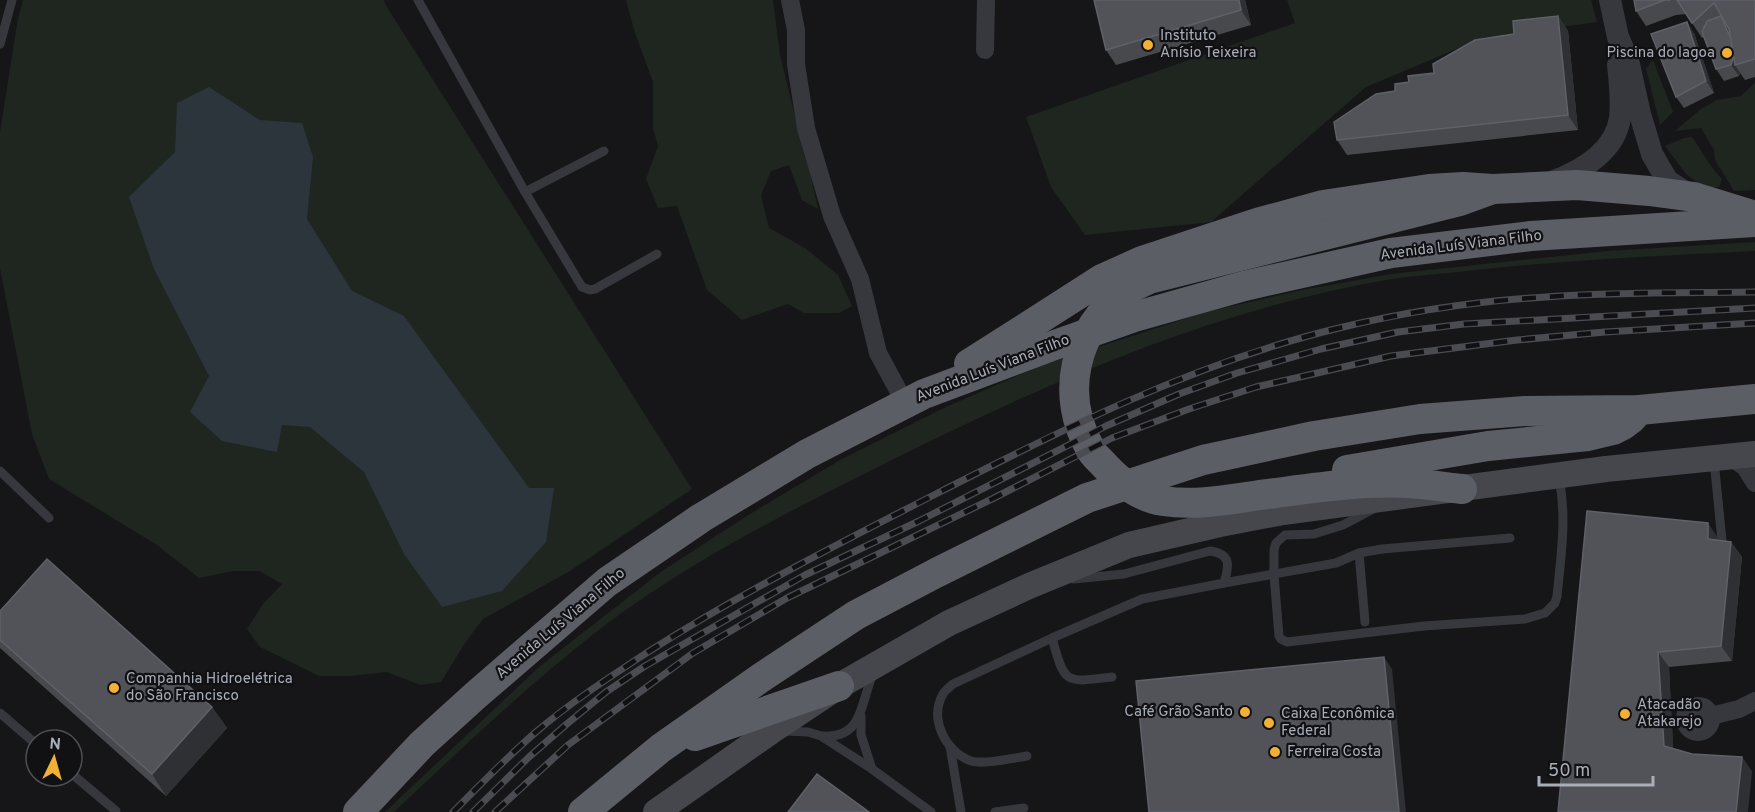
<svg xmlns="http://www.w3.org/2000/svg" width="1755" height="812" viewBox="0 0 1755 812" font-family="Overpass,sans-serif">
	<rect width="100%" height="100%" fill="#161618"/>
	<g fill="#1e261f">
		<polygon points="23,0 384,0 385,4 692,489 570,571 483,619 465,643 441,682 421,685 386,672 351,676 319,676 260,647 247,629 263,604 282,584 260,571 233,571 199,578 157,545 49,479 32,434 0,268 0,132 18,18"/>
		<polygon points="626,0 773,0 780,55 804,153 809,168 818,209 802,200 789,165 771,171 761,195 769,228 805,248 838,275 852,306 839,313 804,313 788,304 742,320 707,290 677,206 658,208 646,179 658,146 653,128 653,82 635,33"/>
		<polygon points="1287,0 1591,0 1597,22 1483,38 1366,87 1211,222 1085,235 1051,187 1026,117 1295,23"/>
		<polygon points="1653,60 1673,112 1660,125 1646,69"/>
		<polygon points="1755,83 1755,190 1734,191 1715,160 1714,150 1701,128 1675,131 1701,109 1717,100 1741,96"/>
		<path d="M1692,137c10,14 18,30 30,42l-3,8 -15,1 -18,-14 -21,-28 19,-8z"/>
		<path d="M1755,242v9c-96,5 -192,9 -288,20 -25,3 -50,4 -75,8 -182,30 -362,111 -526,194 -90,45 -181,92 -262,153 -74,57 -142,122 -210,186h-9l155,-146 122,-95 88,-57 92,-55 104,-52 94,-41 166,-54 96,-22 89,-16 216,-23z"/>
	</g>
	<polygon fill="#2c353c" points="209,87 260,120 302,123 313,157 307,219 352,291 404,316 529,488 554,488 546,542 502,591 442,607 404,554 364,472 310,427 282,425 277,452 222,441 190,412 209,376 154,269 129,197 175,152 177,103"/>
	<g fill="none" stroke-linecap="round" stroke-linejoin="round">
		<g stroke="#37383d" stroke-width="9">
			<polyline points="418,0 525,192 582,287 590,290 595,289 657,254"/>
			<polyline points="0,44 12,0"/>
			<polyline points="525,192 604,151"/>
			<polyline points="1714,460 1723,551"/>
			<polyline points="0,471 49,518"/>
			<path d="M1373,509l-30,16 -29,9 -29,1 -9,8 -2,7v25l5,61 2,3 6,3 137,-16 101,-7 20,-6 10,-10 2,-7c4,-40 10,-79 2,-118"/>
			<polyline points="1359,553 1365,622"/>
			<polyline points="1224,583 1336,563 1359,553 1382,549 1510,538"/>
			<path d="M1052,638c13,46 12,45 60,39"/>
			<polyline points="0,713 36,744"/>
			<polyline points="861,716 861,735 872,769"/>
			<polyline points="784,731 808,732 821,736 872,769 931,812"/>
			<path d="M823,736c42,3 37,-36 51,-64"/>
			<polyline points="950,746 961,812"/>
			<path d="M1027,756c-14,2 -44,9 -56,5 -26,-10 -42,-42 -28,-67 2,-4 7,-7 10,-10l99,-46 90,-39 82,-16c5,-17 8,-29 -14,-32l-86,23 -51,5"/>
			<polyline points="72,774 116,811"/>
			<polyline points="995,812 1024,808"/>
		</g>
		<g stroke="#37383d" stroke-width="18">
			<polyline points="790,0 796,30 796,64 806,128 832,216 860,279 878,353 905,403"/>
			<polyline points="985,50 986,0"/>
			<polyline points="1729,456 1745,467 1755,483"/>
			<circle cx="1698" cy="719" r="13"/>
			<polyline points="1711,716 1739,709 1755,701"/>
		</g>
		<g stroke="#37383d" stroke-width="22">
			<polyline points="1610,0 1618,37 1628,60 1640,114 1652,154 1660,168 1668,181 1690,195"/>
			<path d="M1549,183c30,-11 66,-31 71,-65 2,-18 0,-35 -2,-53"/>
		</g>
		<polyline stroke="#45474d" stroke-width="26" points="656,812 770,732 839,686 949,623 1029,586 1129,545 1220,524 1283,512 1606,469 1755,454"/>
		<g stroke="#5b5e65" stroke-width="30">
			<polyline points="969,364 1102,279 1142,261 1257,223 1323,205 1429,189 1463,187 1493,189 1577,185 1649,191 1694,197 1755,216"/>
			<polyline points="1347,470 1488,446 1588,436 1613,430 1623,425 1631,419 1639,410"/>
			<path d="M1462,489c-18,-2 -36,-5 -54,-6 -44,-2 -89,4 -132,10 -37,4 -75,14 -113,8 -22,-3 -43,-19 -57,-34 -5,-6 -12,-11 -15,-17 -32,-55 -17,-121 34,-158 7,-5 16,-9 24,-13l311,-78 33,-12"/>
			<polyline points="695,736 839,686"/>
			<polyline points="358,812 422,744 476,695 607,582 701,518 807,454 924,394 1052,346 1134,317 1244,286 1391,253 1531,236 1755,222"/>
			<polyline points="583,812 661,748 762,677 856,615 936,573 1087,498 1203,460 1314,436 1420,419 1525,411 1639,410 1755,399"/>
		</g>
		<defs>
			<g id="rail">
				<path d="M453,812c27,-27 54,-55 83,-80 35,-30 74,-55 112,-80 90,-57 184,-105 278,-153 133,-68 267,-136 413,-171 66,-16 138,-27 207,-31 69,-5 139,-4 209,-5"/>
				<polyline points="473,812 529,757 568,723 606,692 645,666 805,575 919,521 1106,426 1179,394 1237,373 1321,349 1398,332 1464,324 1755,308"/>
				<polyline points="495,812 568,745 693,653 787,598 992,499 1112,438 1189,409 1256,387 1391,356 1517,340 1605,332 1755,323"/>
			</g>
		</defs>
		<use href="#rail" stroke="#4a4c52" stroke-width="7"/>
		<use href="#rail" stroke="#111113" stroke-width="4.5" stroke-dasharray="14" stroke-linecap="butt"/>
	</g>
	<g fill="#47494d">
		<polygon points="1245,0 1251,25 1116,65 1106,50"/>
		<polygon points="1634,0 1755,0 1755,77 1745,80 1740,73 1739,76 1724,81 1716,69 1704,37 1702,38 1686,14 1676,15 1646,26 1636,11"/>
		<polygon points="1558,16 1568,31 1578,130 1347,155 1337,140 1395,91 1409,82 1434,73 1514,34"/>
		<polygon points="1694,33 1714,93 1684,108 1676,97"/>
		<polygon points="1718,538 1718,541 1731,542 1742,557 1732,661 1669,667 1673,749 1692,754 1742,757 1752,772 1558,812"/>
		<polygon points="0,611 212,707 227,728 166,796 0,648"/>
	</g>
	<g fill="#2f3033">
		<polygon points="1239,0 1245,0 1251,25 1241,10"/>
		<polygon points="1558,16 1568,31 1578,130 1568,115"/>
		<polygon points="1721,16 1729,27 1735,65 1740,73 1739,76 1731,65"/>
		<polygon points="1687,22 1694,33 1714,93 1706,81"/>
		<polygon points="1708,523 1718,538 1718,554 1708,539"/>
		<polygon points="1731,542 1742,557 1732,661 1721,646"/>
		<polygon points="1658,652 1669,667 1674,761 1664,746"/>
		<polygon points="1384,657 1392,669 1406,812 1399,812"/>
		<polygon points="212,707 227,728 166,796 152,774"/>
		<polygon points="1742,757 1752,772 1748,812 1736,812"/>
	</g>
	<g fill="#525359" stroke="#5f6168" stroke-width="1.5">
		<polygon points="1094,0 1239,0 1241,10 1106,50"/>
		<polygon points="1634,0 1671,0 1665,0 1636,11"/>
		<polygon points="1677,0 1755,0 1755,59 1735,65 1729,29 1714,3 1692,23"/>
		<polygon points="1558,16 1568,115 1337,140 1334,122 1376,94 1395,91 1395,84 1409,82 1408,76 1434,73 1433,64 1475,40 1514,34 1513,21"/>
		<polygon points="1721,16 1731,39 1733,58 1731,65 1716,69 1702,32 1707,21"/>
		<polygon points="1687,22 1706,81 1676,97 1651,34"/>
		<polygon points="1587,511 1708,523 1708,539 1731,542 1721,646 1658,652 1664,746 1692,754 1742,757 1736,812 1558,812"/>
		<polygon points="47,559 212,707 152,774 0,640 0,611"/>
		<polygon points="1384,657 1399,812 1149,812 1136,681"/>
		<polygon points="817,774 869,812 788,812"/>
	</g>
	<g fill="#f2b134" stroke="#111113" stroke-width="2">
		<circle cx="1148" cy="45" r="6"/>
		<circle cx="1727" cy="53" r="6"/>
		<circle cx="114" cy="688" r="6"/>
		<circle cx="1245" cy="712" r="6"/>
		<circle cx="1625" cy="714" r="6"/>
		<circle cx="1269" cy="723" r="6"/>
		<circle cx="1275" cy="752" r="6"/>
	</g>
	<g text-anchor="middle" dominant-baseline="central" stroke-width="4.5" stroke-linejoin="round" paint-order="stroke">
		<g font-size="15" fill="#a8adb8" stroke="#111113" text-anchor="start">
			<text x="1160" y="36">Instituto<tspan x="1160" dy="17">Anísio Teixeira</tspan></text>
			<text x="1715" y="53" text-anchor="end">Piscina do lagoa</text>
			<text x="126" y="679">Companhia Hidroelétrica<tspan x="126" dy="17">do São Francisco</tspan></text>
			<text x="1637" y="705">Atacadão<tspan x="1637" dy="17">Atakarejo</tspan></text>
			<text x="1233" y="712" text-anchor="end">Café Grão Santo</text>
			<text x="1281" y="714">Caixa Econômica<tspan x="1281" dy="17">Federal</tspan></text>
			<text x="1287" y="752">Ferreira Costa</text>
		</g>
		<g font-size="15" fill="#a8adb8" stroke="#111113">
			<text transform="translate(1461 246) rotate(-7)">Avenida Luís Viana Filho</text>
			<text transform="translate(993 369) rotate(-21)">Avenida Luís Viana Filho</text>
			<text transform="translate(561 624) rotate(-40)">Avenida Luís Viana Filho</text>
		</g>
	</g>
	<g transform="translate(54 758) rotate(5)"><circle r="28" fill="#111113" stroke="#4d4f55" stroke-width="1.5"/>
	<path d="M0-4.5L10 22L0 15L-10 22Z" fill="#f2b134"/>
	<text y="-9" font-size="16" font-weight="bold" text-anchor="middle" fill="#a8adb8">N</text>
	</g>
	<path d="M1539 776v9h114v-9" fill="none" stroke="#a8adb8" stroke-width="3"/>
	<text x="1548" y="776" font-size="18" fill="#a8adb8" stroke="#111113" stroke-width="4.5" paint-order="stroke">50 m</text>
</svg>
